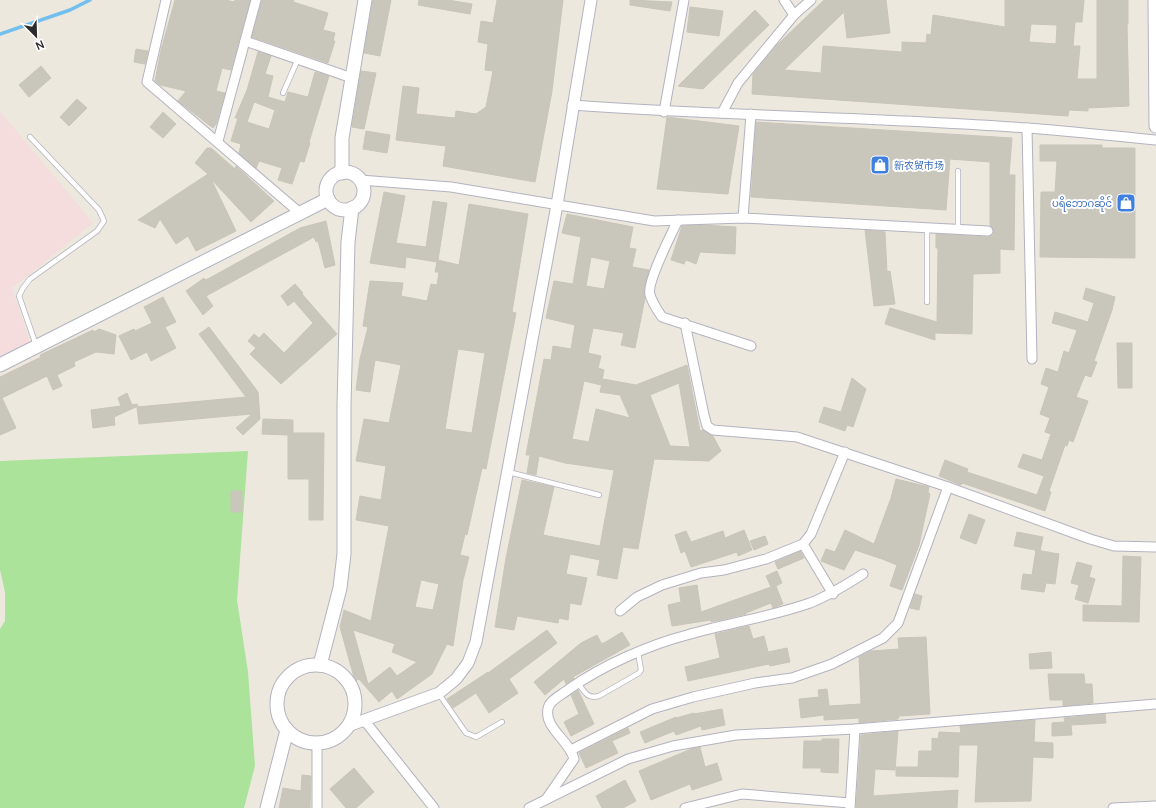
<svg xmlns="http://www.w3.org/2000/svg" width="1156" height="808" viewBox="0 0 1156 808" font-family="Manrope,'Noto Sans SC','Noto Sans Myanmar',sans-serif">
	<rect width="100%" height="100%" fill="#ede8de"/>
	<polygon fill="#f4dddc" points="0,111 93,223 12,288 30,343 0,358"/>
	<polygon fill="#abe39b" points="248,451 237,600 248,672 255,766 244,808 0,808 0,629 5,621 5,592 0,570 0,461"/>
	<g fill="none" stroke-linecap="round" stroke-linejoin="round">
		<polyline stroke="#72bfee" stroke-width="3.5" points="0,34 70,10 90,0"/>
	</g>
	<g fill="#c9c6bc" stroke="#c9c5b8" fill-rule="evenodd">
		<polygon points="175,0 226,0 234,2 235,0 250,0 231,70 222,68 216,91 225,93 216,124 213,128 178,101 186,91 160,85 155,81 161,50"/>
		<polygon points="262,0 294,0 293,2 328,13 323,30 335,33 333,41 335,41 328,63 252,37"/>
		<polygon points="373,0 391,0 380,56 364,53"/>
		<polygon points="419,0 448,0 472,4 470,14 418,5"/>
		<polygon points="497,0 563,0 552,91 535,182 443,166 446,146 396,140 403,86 419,88 416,114 455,118 456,111 476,114 486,107 493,71 485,70 488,44 478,42 481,21 493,23"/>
		<polygon points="630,0 672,2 670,11 630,5"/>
		<path d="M824,0h62l4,33 -43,5 -3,-26 -60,58 37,3 2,-27 79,6v-10l24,1 1,-9 4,1 2,-20 72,12v-27h79l-2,22h-7l-2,24h7l-3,33h20v-79h31v24h-1l2,82 -41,2v3l-19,-1 -1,6 -316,-22 1,-20 24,-29zM1031,24l26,1 -1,19 -27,-2z"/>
		<polygon points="690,7 723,11 719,36 687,32"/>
		<polygon points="755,10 769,25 703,89 678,86"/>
		<polygon points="136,49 148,51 145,64 134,62"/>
		<path d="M258,52l13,4 -6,18 8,2 -5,21 17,5 3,-10 20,5 7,-25 14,4 -20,66 1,1 -6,19 -4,-1 -8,23 -14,-4 4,-12 -23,-7 -3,7 -17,-15 2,-9 -10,-3 7,-23h-3l12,-28zM254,102l21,8 -6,19 -22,-7z"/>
		<polygon points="41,66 51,78 29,97 19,85"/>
		<polygon points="361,71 376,73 364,129 352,127"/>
		<polygon points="77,99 87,108 69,126 60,117"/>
		<polygon points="163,112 176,124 163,138 150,127"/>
		<polygon points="667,117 739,126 728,194 657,189"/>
		<polygon points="756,122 1012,138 1009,175 1015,175 1014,250 1000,249 1000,273 973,274 972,334 935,333 935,340 885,324 890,308 937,322 938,248 936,248 936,234 988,237 993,235 993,229 990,225 990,162 950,159 946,210 751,197"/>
		<polygon points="366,131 390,135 387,153 363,149"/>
		<polygon points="1040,145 1102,145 1102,148 1135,148 1135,258 1040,257 1041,192 1055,192 1057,161 1040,161"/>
		<polygon points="207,148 211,148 235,169 236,166 274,201 251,222 211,179 236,231 196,251 188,236 176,244 160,219 155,228 138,220 208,174 195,163"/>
		<path d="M384,192l21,4 -9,47 30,4 7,-46 14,2 -9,57 21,5 10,-61 59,10 -16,98 4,1 -30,156 -4,-1 -15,67 -2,-1 -5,21 9,2 -6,23 -10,66 -6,-2 -15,30 -35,25 -5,-8 -13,11 -20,-23 -4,2 -15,-54 4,-17 27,11 18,-95 -33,-6 4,-24 21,4 5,-34 -30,-5 8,-42 25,4 12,-58 -26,-5 -5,32 -14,-2 4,-31 8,-32 -5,-1 7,-45 33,2 -2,13 26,5 4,-17 6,1 2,-13h-4l2,-10 -31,-5 -1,11 -35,-5zM458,349l27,4 -13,80 -27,-4zM421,580l18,4 -6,26 -18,-3zM353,630l42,14 -3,8 25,10 -20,14 -7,-9 -22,17z"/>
		<path d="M567,214l66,13 -4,21 7,1 -4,18 17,3 -5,18 1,10 -10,50 -14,-3 3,-12 -31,-5 -5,25 13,3 -3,12 6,2 -3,15 -17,-4 -12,58 17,3 7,-33 34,9 -10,-23 -20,-3 3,-13 33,6 51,-20 13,66 3,-1 10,6 8,15 -12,10 -55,-2 -16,90 -15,-2 -6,32 -20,-4 3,-15 -30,-6 -4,20 21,4 -6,27 -11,-2 -2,17 -9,-2 -1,5 -41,-7 -3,14 -19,-3 11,-69 16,-78 32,7 -11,48 57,11 14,-76 -49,-7 -26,-7 -3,19 -9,-2 3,-18h-4l18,-96 7,1 2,-14 18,3 4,-24 -29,-7 8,-37 19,3 8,-47 -19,-4zM591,257l19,4 -6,28 -18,-3zM679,383l11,64 -20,-1 -20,-51z"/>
		<polygon points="326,221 335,265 325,268 318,241 316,242 314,237 206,296 213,306 203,315 186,291 204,278 206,280 300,228"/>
		<polygon points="701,225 736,227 735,254 700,252 696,264 686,260 684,264 671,260 682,226"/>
		<polygon points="865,230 885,232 887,272 890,271 895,304 874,306"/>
		<polygon points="295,284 303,293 302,294 337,334 281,384 250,354 256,348 248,341 254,334 259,338 264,333 284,353 313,323 294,301 288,306 281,296"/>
		<polygon points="1086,288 1115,297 1112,310 1094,361 1097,362 1091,377 1085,375 1076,397 1088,401 1073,442 1069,440 1067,446 1065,445 1049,491 1051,492 1045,511 962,483 961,485 939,476 945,460 968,469 967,472 1037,495 1044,476 1018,467 1023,454 1042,460 1051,434 1045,432 1050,418 1040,414 1049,387 1041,384 1046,368 1058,372 1064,351 1069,353 1077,330 1052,323 1055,312 1088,322 1094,303 1083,299"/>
		<polygon points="163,297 176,322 165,327 176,348 151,361 147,352 131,360 119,336 134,329 135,331 152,323 144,307"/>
		<polygon points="209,327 258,392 260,419 243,435 236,428 252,414 139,424 137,407 246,397 199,334"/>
		<polygon points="99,329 116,335 114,354 96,352 74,362 75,366 57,375 62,386 53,390 47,376 2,398 16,428 0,435 0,377 41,357 40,355 93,330 94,332"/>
		<polygon points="1117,343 1132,343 1132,388 1118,388"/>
		<polygon points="852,378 866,389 853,427 847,425 845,431 819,422 824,407 841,412"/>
		<polygon points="127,393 132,405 137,404 138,406 114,417 115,425 93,428 91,410 121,406 118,398"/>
		<polygon points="263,419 293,420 293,433 324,433 323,520 309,520 309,479 288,479 288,435 262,434"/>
		<polygon points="896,479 929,487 928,492 930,494 919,545 902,590 890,586 897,565 882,559 855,550 844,570 821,561 826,549 835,552 845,530 874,544 891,498"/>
		<rect x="231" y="491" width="11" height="21"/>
		<polygon points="969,514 985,520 976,544 960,538"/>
		<polygon points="744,530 752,550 738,556 737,552 691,567 685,551 681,553 675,535 686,531 691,542 723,531 725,538"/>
		<polygon points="1017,532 1043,537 1040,551 1014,546"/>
		<polygon points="765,536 768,544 754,550 750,541"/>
		<polygon points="1036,550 1059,554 1055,584 1046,583 1044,592 1021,589 1023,574 1032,575"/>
		<polygon points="800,551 804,558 778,569 775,562"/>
		<polygon points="1123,556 1141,557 1139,622 1083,621 1083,605 1122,606"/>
		<polygon points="1077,562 1092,566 1089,577 1095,579 1088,603 1075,599 1079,585 1071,583"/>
		<polygon points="777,571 782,583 776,586 783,604 773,608 771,603 746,613 746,614 711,622 711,620 672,626 668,605 681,602 679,588 697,585 701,612 771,587 766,576"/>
		<polygon points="915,594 922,596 919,610 910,608"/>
		<polygon points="749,626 753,639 764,636 768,652 787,648 790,662 770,666 769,664 688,681 685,667 720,658 715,634"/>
		<polygon points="547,630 557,643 509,679 518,693 489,713 476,693 453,708 447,699 488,672 488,673"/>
		<polygon points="622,632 630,645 573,677 574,679 566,684 564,679 545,695 534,682 581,643 597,635 601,643 604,643"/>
		<polygon points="926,637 930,714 899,716 898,719 859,723 859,718 824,720 824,715 801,718 799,699 819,697 818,690 827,689 829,706 861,704 859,657 871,651 899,649 898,638"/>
		<polygon points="1051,652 1052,668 1030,669 1029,654"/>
		<polygon points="1048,674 1084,674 1085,684 1092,684 1093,703 1063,706 1063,700 1050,700"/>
		<polygon points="578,690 594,724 571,736 564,722 579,714 571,695"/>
		<polygon points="722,709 725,725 702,730 701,726 676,735 674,731 645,743 640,732 676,717 676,718 694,713 694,714"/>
		<polygon points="1105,714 1106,723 1071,725 1072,735 1052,736 1052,723 1065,722 1064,718"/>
		<polygon points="1035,720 1034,742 1053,743 1053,758 1033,757 1031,801 975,802 978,745 959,745 958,777 896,776 896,767 918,767 919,751 932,751 932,738 938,739 939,732 961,733 960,726"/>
		<polygon points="628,728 630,733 612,741 618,753 586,768 579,753"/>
		<polygon points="898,731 895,770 875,769 873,796 958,790 957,808 856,808 861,735"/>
		<polygon points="822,739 839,739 838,773 821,772 821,768 803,768 804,741 822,741"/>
		<polygon points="700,747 705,767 717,763 722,780 692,790 690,784 651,800 639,771 691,749"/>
		<polygon points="354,768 374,792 356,808 346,808 330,789"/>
		<polygon points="302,775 311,776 310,808 279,808 283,788 301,791"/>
		<polygon points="625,780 636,801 623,808 602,808 596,796"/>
	</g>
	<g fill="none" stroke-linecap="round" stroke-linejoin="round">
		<defs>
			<g id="service">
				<polyline points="283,93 298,59"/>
				<polyline points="30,137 99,210 104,221 97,231 30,279 23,288 19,296 36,345"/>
				<polyline points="927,228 927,302"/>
				<polyline points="958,229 958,171"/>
				<polyline points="508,472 599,495"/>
				<path d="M578,683c7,9 9,16 21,13l40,-23 2,-3 -3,-18"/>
				<polyline points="439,694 466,733 476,737 502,722"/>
			</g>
			<g id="minor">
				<polyline points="166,0 147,82 300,213"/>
				<polyline points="784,0 794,15"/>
				<polyline points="245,41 352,78"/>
				<path d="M572,105c151,11 303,12 455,23 43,3 86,8 129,12"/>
				<polyline points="664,112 684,0"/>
				<polyline points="722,113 738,83 794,15 811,0"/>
				<polyline points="1027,128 1032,359"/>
				<polyline points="218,141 256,0"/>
				<polyline points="360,180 451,187 654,221 743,218 988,231"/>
				<polyline points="743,218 751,114"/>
				<path d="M678,220c-6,13 -32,63 -28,75 2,6 6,13 10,19l2,3 89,29"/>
				<polyline points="685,323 704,415 707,426 713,430 797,437 948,487 1090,539 1114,546 1156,547"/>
				<polyline points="803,544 833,594"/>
				<polyline points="620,611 637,597 662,585 701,573 724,570 766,559 803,544 811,534 845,452"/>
				<polyline points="364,720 434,808"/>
				<polyline points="317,742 317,808"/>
				<polyline points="571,750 652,709 693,697 755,683 792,678 832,664 883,638 898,623 948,487"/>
				<path d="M547,798l27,-39c-4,-18 -30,-31 -26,-50 1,-9 14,-14 21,-20 33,-23 79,-44 118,-54 41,-12 83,-18 123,-32 20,-8 36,-18 53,-29"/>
				<polyline points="529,808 628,759 673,746 736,735 855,729 1156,704"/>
				<polyline points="685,808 742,794 850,803"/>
				<polyline points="850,808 855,729"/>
				<polyline points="1113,808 1156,806"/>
			</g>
			<polyline id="tertiary" points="348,726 439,693 456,679 468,663 476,642 557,205 591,0"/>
			<g id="secondary">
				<polyline points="1155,0 1156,126"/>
				<circle cx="345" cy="191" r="19"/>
				<polyline points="342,173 342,138 365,0"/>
				<polyline points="0,365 328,199"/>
				<polyline points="320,665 340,588 344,554 344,406 348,242 352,208"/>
				<circle cx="316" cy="704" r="39"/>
				<polyline points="267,808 287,730"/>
			</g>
		</defs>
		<use href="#service" stroke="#b2b3bf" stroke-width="6"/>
		<use href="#minor" stroke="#b2b3bf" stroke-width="11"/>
		<use href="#tertiary" stroke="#b2b3bf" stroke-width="13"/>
		<use href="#secondary" stroke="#b2b3bf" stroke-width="15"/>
		<use href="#service" stroke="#fff" stroke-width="4.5"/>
		<use href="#minor" stroke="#fff" stroke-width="9"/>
		<use href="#tertiary" stroke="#fff" stroke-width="11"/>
		<use href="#secondary" stroke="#fff" stroke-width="13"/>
	</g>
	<defs>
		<symbol id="shop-square" viewBox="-11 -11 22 22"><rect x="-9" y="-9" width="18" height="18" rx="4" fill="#3f7fe0" stroke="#fff"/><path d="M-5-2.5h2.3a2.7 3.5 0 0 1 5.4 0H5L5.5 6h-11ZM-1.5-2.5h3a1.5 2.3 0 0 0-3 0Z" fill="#fff"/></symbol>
	</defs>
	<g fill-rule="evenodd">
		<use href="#shop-square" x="869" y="154" width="22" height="22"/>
		<use href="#shop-square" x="1115" y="192" width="22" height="22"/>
	</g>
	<g text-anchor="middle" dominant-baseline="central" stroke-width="4" stroke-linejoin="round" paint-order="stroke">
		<g font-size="10" fill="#366cbe" stroke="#fff" text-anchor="start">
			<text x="894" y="165">新农贸市场</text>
			<text x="1112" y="203" text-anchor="end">ပရိဘောဂဆိုင်</text>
		</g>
	</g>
	<g transform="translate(36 36) rotate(157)" stroke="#ffffff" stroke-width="3" paint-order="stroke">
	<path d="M0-3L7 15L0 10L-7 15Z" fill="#2c2c2c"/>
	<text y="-6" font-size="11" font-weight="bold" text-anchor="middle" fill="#2c2c2c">N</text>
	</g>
</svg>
